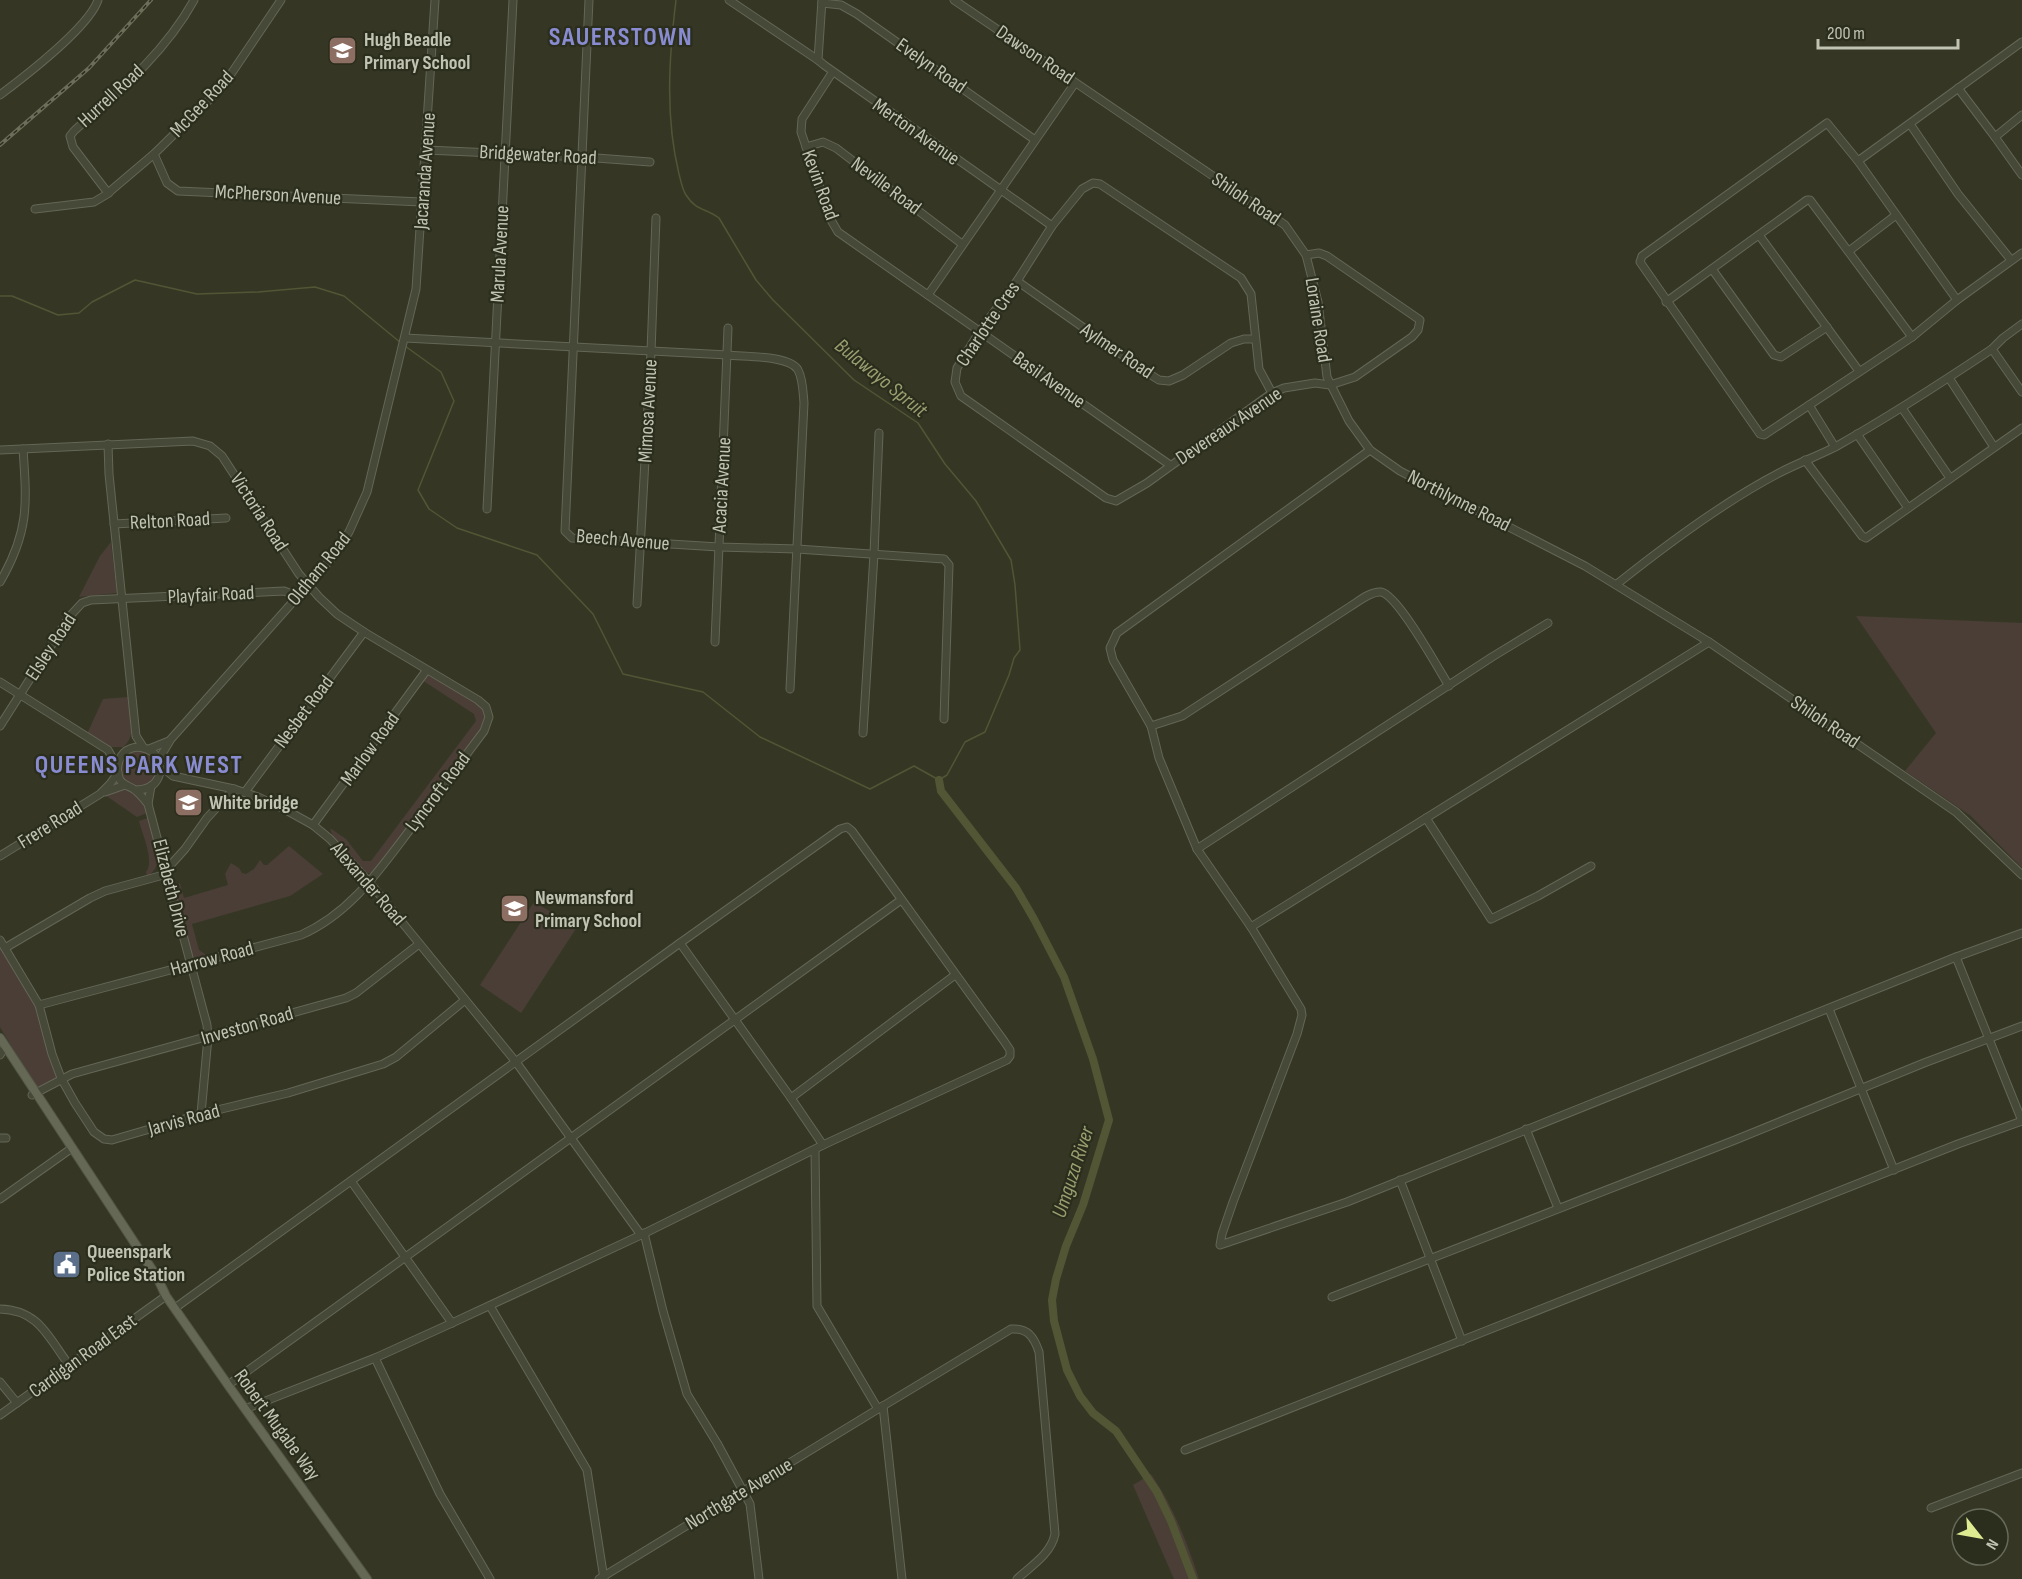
<svg xmlns="http://www.w3.org/2000/svg" width="2022" height="1579" viewBox="0 0 2022 1579" font-family="'Sofia Sans Condensed',sans-serif">
	<rect width="100%" height="100%" fill="#353724"/>
	<g fill="#4a3e36">
		<polygon points="111,542 117,593 79,597 100,556"/>
		<polygon points="1856,616 2022,623 2022,868 1971,816 1905,771 1936,733"/>
		<path d="M426,674l56,32c8,13 0,23 -8,34l-102,133h-7l-31,-33 -4,-12 16,11 17,22h8l105,-140 -2,-7 -52,-34z"/>
		<path d="M129,697c1,18 9,38 -6,50h-15l-21,-13 16,-35z"/>
		<circle cx="139" cy="768" r="18"/>
		<path d="M124,789c13,5 19,11 23,24l-10,4 -32,-22z"/>
		<path d="M148,818c4,17 20,48 -1,58l-1,-4c9,-11 -4,-38 -7,-51z"/>
		<path d="M289,846l34,28 -33,22 -98,28 7,26 6,4 1,3c-7,2 -11,3 -16,-3l-18,-68 8,-3 4,15 44,-13 -3,-11 6,-11 8,5 3,5 4,1 8,-5 6,-9 4,5h3z"/>
		<polygon points="534,902 577,927 521,1013 480,985"/>
		<polygon points="0,945 37,1006 58,1077 37,1090 0,1027"/>
		<path d="M1151,1474c22,32 36,68 48,105h-25l-41,-94z"/>
	</g>
	<g fill="none" stroke-linecap="round" stroke-linejoin="round">
		<g stroke="#525635" stroke-width="1.5">
			<polyline points="0,296 12,296 58,315 79,313 92,302 135,280 197,294 258,292 315,287 344,296 401,343"/>
			<path d="M405,346l36,26 13,29 -36,89 11,19 28,19 80,27 56,59 30,60 80,18 57,45 110,52 44,-23 25,14 8,-5 18,-33 20,-10 24,-57 5,-17 6,-8 -5,-65 -4,-25 -35,-59 -31,-37 -27,-41 -64,-43 -81,-80 -17,-20 -37,-62c-13,-10 -23,-7 -33,-23 -4,-6 -5,-14 -7,-21 -14,-57 -10,-117 -3,-174"/>
		</g>
		<polyline stroke="#525635" stroke-width="8" points="939,780 941,791 1016,888 1034,919 1064,977 1093,1059 1109,1120 1083,1205 1066,1246 1056,1279 1052,1300 1054,1321 1067,1370 1080,1396 1093,1413 1116,1431 1157,1492 1171,1521 1193,1579"/>
		<defs>
			<g id="minor">
				<path d="M194,0c-29,53 -76,92 -120,131l-4,5 3,11 35,46 46,-39 58,-57 19,-23 50,-74"/>
				<polyline points="589,0 565,531 572,538 719,547 797,549 944,559 949,565 944,719"/>
				<polyline points="729,0 818,60"/>
				<polyline points="822,0 818,60 824,65 1052,226"/>
				<polyline points="954,0 1285,225 1306,255 1319,253 1327,256 1420,320 1418,330 1412,337 1355,377 1330,385 1315,383 1284,388 1272,393 1147,483 1116,501 1106,498 961,396 955,382 957,368 980,331 1017,281 1052,226 1082,189 1093,183 1100,184 1241,278 1251,294 1259,369 1272,393"/>
				<polyline points="822,3 841,5 857,14 1035,140"/>
				<polyline points="2022,42 1858,161 1957,300 2022,253"/>
				<polyline points="832,73 802,119 801,132 831,220 838,232 1170,465"/>
				<polyline points="1958,88 1995,137"/>
				<path d="M0,95c24,-18 89,-68 98,-95"/>
				<polyline points="2022,115 1995,137 2022,175"/>
				<polyline points="1910,124 1958,194 2011,260"/>
				<polyline points="806,147 823,142 836,148 962,244"/>
				<polyline points="426,150 583,157 650,162"/>
				<polyline points="154,154 167,183 178,191 422,202"/>
				<polyline points="1858,161 1827,123 1642,256 1640,262 1760,434 1764,435 1912,337 1957,300"/>
				<polyline points="35,209 94,202 109,193"/>
				<polyline points="1759,235 1859,371"/>
				<polyline points="1849,251 1896,215"/>
				<polyline points="1306,255 1318,302 1327,377 1349,421 1370,450 1400,471 1585,566 1709,642 1956,812 2022,875"/>
				<polyline points="1712,269 1774,355 1781,357 1827,327"/>
				<polyline points="1017,281 1151,375 1159,380 1169,381 1183,375 1231,343 1244,339 1255,339"/>
				<polyline points="928,295 1075,83"/>
				<polyline points="1666,302 1807,200 1810,200 1912,337"/>
				<path d="M405,338l323,17c15,2 62,0 70,15 5,9 5,22 6,33l-14,286"/>
				<polyline points="1992,349 2022,392"/>
				<polyline points="1949,378 1994,447"/>
				<polyline points="1809,405 1835,447"/>
				<polyline points="1902,408 1950,478"/>
				<polyline points="1857,434 1908,508"/>
				<polyline points="108,444 109,474 136,736 143,747"/>
				<path d="M0,450l193,-9 17,5 12,10 77,118 20,23 18,17 27,18 114,68 8,7 3,10 -5,14c-24,32 -48,64 -72,96 -32,42 -61,86 -111,108l-262,70"/>
				<polyline points="1370,450 1117,633 1110,648 1113,660 1151,726 1159,758 1197,849 1251,927 1301,1009 1302,1015 1297,1034 1233,1202 1222,1234 1220,1245 1347,1202 1956,957 2022,933"/>
				<polyline points="1805,460 1862,536 1866,538 2022,428"/>
				<polyline points="487,509 513,0"/>
				<polyline points="114,524 226,518"/>
				<path d="M0,582c29,-50 27,-77 23,-133"/>
				<path d="M1617,584c49,-39 106,-82 162,-111 19,-10 39,-17 58,-27 53,-30 104,-63 155,-97l11,-11 19,-14"/>
				<polyline points="637,604 651,352 656,218"/>
				<polyline points="715,642 728,328"/>
				<polyline points="0,682 108,750 117,766"/>
				<polyline points="0,726 70,616 82,603 91,600 284,591 298,596"/>
				<path d="M1151,726l31,-10 169,-110c8,-5 20,-15 30,-14 17,3 57,76 68,94"/>
				<polyline points="863,733 874,554 879,433"/>
				<polyline points="149,749 169,741"/>
				<polyline points="159,759 171,739 331,559 349,532 367,492 416,289 435,0"/>
				<polyline points="161,766 173,776 234,789 258,797 284,809 313,825 330,839 370,883 516,1062 641,1235"/>
				<polyline points="151,786 148,804 207,1025 208,1037 201,1114"/>
				<path d="M135,790c10,0 19,-3 23,-12 14,-27 -30,-44 -39,-17 -2,6 -2,13 1,19 4,6 10,6 15,10 5,4 9,9 13,14"/>
				<polyline points="105,792 125,785"/>
				<polyline points="245,792 364,632"/>
				<polyline points="1426,818 1491,919 1538,896 1591,866"/>
				<polyline points="313,825 426,671"/>
				<polyline points="1197,849 1492,657 1548,623"/>
				<polyline points="0,856 100,794 110,784 118,773"/>
				<polyline points="166,870 185,849 207,818 234,789"/>
				<polyline points="1251,927 1709,642"/>
				<polyline points="0,940 39,1005 52,1054 61,1078 75,1103 94,1132 104,1139 112,1140 201,1114 288,1093 383,1064 396,1057 465,1000"/>
				<polyline points="5,948 90,898 105,891 167,874"/>
				<polyline points="1956,957 2022,1121"/>
				<polyline points="1829,1009 1894,1170"/>
				<polyline points="0,1055 3,1050"/>
				<polyline points="32,1095 72,1074 346,998 356,993 419,944"/>
				<polyline points="791,1098 823,1145"/>
				<polyline points="1526,1129 1558,1208"/>
				<polyline points="0,1138 6,1138"/>
				<path d="M815,1150l2,156 61,103 133,-80c17,-1 23,8 28,23l16,182c-4,20 -24,32 -38,45"/>
				<polyline points="1400,1180 1462,1341"/>
				<polyline points="351,1181 452,1323"/>
				<polyline points="0,1199 72,1148"/>
				<polyline points="644,1233 663,1311 687,1394 717,1443 750,1504 759,1579"/>
				<polyline points="1332,1297 1735,1140 1924,1063 2022,1026"/>
				<polyline points="490,1306 587,1470 604,1579"/>
				<polyline points="175,1308 680,943 791,1098 955,975"/>
				<path d="M0,1309c39,1 48,28 69,56"/>
				<polyline points="375,1358 440,1494 490,1579"/>
				<polyline points="0,1382 17,1403"/>
				<polyline points="228,1385 901,900"/>
				<polyline points="883,1406 902,1579"/>
				<polyline points="245,1409 375,1358 452,1323 641,1235 823,1145 1007,1060 1010,1056 1010,1050 1004,1041 852,831 847,827 840,829 680,943"/>
				<polyline points="0,1415 166,1296"/>
				<polyline points="1185,1450 1958,1144 2022,1121"/>
				<polyline points="1931,1508 2022,1473"/>
				<polyline points="599,1579 878,1409"/>
			</g>
			<polyline id="major" points="0,1038 157,1277 166,1296 228,1385 367,1579"/>
		</defs>
		<use href="#minor" stroke="#646656" stroke-width="9"/>
		<use href="#major" stroke="#525444" stroke-width="10"/>
		<use href="#minor" stroke="#464838" stroke-width="7"/>
		<use href="#major" stroke="#666856" stroke-width="8"/>
		<defs>
			<polyline id="rail" points="0,145 89,68 151,0"/>
		</defs>
		<use href="#rail" stroke="#6c6e5a" stroke-width="4"/>
		<use href="#rail" stroke="#2b2d1d" stroke-width="1.5" stroke-dasharray="4.5" stroke-linecap="butt"/>
	</g>
	<defs>
		<symbol id="school-square" viewBox="-11 -11 22 22"><rect x="-9" y="-9" width="18" height="18" rx="4" fill="#8d6e63" stroke="#2b2d1d"/><path d="M0-5L7-2L0 1L-7-2ZM-4 1L0 2.5L4 1V4Q0 6-4 4Z" fill="#fff"/></symbol>
		<symbol id="university-square" viewBox="-11 -11 22 22"><rect x="-9" y="-9" width="18" height="18" rx="4" fill="#8d6e63" stroke="#2b2d1d"/><path d="M0-5L7-2L0 1L-7-2ZM-4 1L0 2.5L4 1V4Q0 6-4 4Z" fill="#fff"/></symbol>
		<symbol id="civic-square" viewBox="-11 -11 22 22"><rect x="-9" y="-9" width="18" height="18" rx="4" fill="#5c6f8a" stroke="#2b2d1d"/><path d="M-.6-6.5H3V-4.5H.6V-3L4-1V1h2V6H-6V1h2V-1L-.6-3ZM-1.2 2.5V6h2.4V2.5Z" fill="#fff"/></symbol>
	</defs>
	<g fill-rule="evenodd">
		<use href="#school-square" x="326" y="34" width="33" height="33"/>
		<use href="#university-square" x="172" y="786" width="33" height="33"/>
		<use href="#school-square" x="498" y="892" width="33" height="33"/>
		<use href="#civic-square" x="50" y="1248" width="33" height="33"/>
	</g>
	<g text-anchor="middle" dominant-baseline="central" stroke-width="4.5" stroke-linejoin="round" paint-order="stroke">
		<g font-size="20" font-weight="bold" fill="#c1c4b3" stroke="#2b2d1d" text-anchor="start">
			<text x="364" y="40">Hugh Beadle<tspan x="364" dy="23">Primary School</tspan></text>
			<text x="209" y="803">White bridge</text>
			<text x="535" y="898">Newmansford<tspan x="535" dy="23">Primary School</tspan></text>
			<text x="87" y="1252">Queenspark<tspan x="87" dy="23">Police Station</tspan></text>
		</g>
		<g font-size="20" fill="#c1c4b3" stroke="#2b2d1d">
			<text transform="translate(1035 55) rotate(34)">Dawson Road</text>
			<text transform="translate(931 66) rotate(35)">Evelyn Road</text>
			<text transform="translate(111 96) rotate(-43)">Hurrell Road</text>
			<text transform="translate(202 104) rotate(-47)">McGee Road</text>
			<text transform="translate(916 132) rotate(35)">Merton Avenue</text>
			<text transform="translate(538 155) rotate(3)">Bridgewater Road</text>
			<text transform="translate(425 171) rotate(-86)">Jacaranda Avenue</text>
			<text transform="translate(820 185) rotate(70)">Kevin Road</text>
			<text transform="translate(886 186) rotate(37)">Neville Road</text>
			<text transform="translate(278 195) rotate(3)">McPherson Avenue</text>
			<text transform="translate(1246 199) rotate(34)">Shiloh Road</text>
			<text transform="translate(500 254) rotate(-87)">Marula Avenue</text>
			<text transform="translate(1318 320) rotate(81)">Loraine Road</text>
			<text transform="translate(988 324) rotate(-56)">Charlotte Cres</text>
			<text transform="translate(1117 351) rotate(34)">Aylmer Road</text>
			<text transform="translate(1049 380) rotate(35)">Basil Avenue</text>
			<text transform="translate(648 411) rotate(-87)">Mimosa Avenue</text>
			<text transform="translate(1229 426) rotate(-34)">Devereaux Avenue</text>
			<text transform="translate(722 485) rotate(-87)">Acacia Avenue</text>
			<text transform="translate(1459 501) rotate(27)">Northlynne Road</text>
			<text transform="translate(259 512) rotate(57)">Victoria Road</text>
			<text transform="translate(170 521) rotate(-3)">Relton Road</text>
			<text transform="translate(623 540) rotate(5)">Beech Avenue</text>
			<text transform="translate(319 569) rotate(-51)">Oldham Road</text>
			<text transform="translate(211 595) rotate(-3)">Playfair Road</text>
			<text transform="translate(51 647) rotate(-57)">Elsley Road</text>
			<text transform="translate(304 712) rotate(-53)">Nesbet Road</text>
			<text transform="translate(1825 722) rotate(34)">Shiloh Road</text>
			<text transform="translate(370 749) rotate(-54)">Marlow Road</text>
			<text transform="translate(438 792) rotate(-53)">Lyncroft Road</text>
			<text transform="translate(50 825) rotate(-32)">Frere Road</text>
			<text transform="translate(368 884) rotate(49)">Alexander Road</text>
			<text transform="translate(171 888) rotate(76)">Elizabeth Drive</text>
			<text transform="translate(212 959) rotate(-15)">Harrow Road</text>
			<text transform="translate(247 1026) rotate(-16)">Investon Road</text>
			<text transform="translate(184 1120) rotate(-15)">Jarvis Road</text>
			<text transform="translate(83 1356) rotate(-36)">Cardigan Road East</text>
			<text transform="translate(277 1425) rotate(54)">Robert Mugabe Way</text>
			<text transform="translate(739 1494) rotate(-31)">Northgate Avenue</text>
		</g>
		<g font-size="21" font-style="italic" fill="#9a9f70" stroke="#2b2d1d">
			<text transform="translate(881 378) rotate(39)">Bulawayo Spruit</text>
			<text transform="translate(1073 1172) rotate(-72)">Umguza River</text>
		</g>
		<g font-size="26" font-weight="bold" letter-spacing="1.5" fill="#898cd1" stroke="#2b2d1d">
			<text x="621" y="37">SAUERSTOWN</text>
			<text x="139" y="765">QUEENS PARK WEST</text>
		</g>
	</g>
	<g transform="translate(1980 1537) rotate(121)"><circle r="28" fill="#2b2d1d" stroke="#676959" stroke-width="1.5"/>
	<path d="M0-4.5L10 22L0 15L-10 22Z" fill="#deeb91"/>
	<text y="-9" font-size="16" font-weight="bold" text-anchor="middle" fill="#c1c4b3">N</text>
	</g>
	<path d="M1818 39v9h140v-9" fill="none" stroke="#c1c4b3" stroke-width="3"/>
	<text x="1827" y="39" font-size="18" fill="#c1c4b3" stroke="#2b2d1d" stroke-width="4.5" paint-order="stroke">200 m</text>
</svg>
